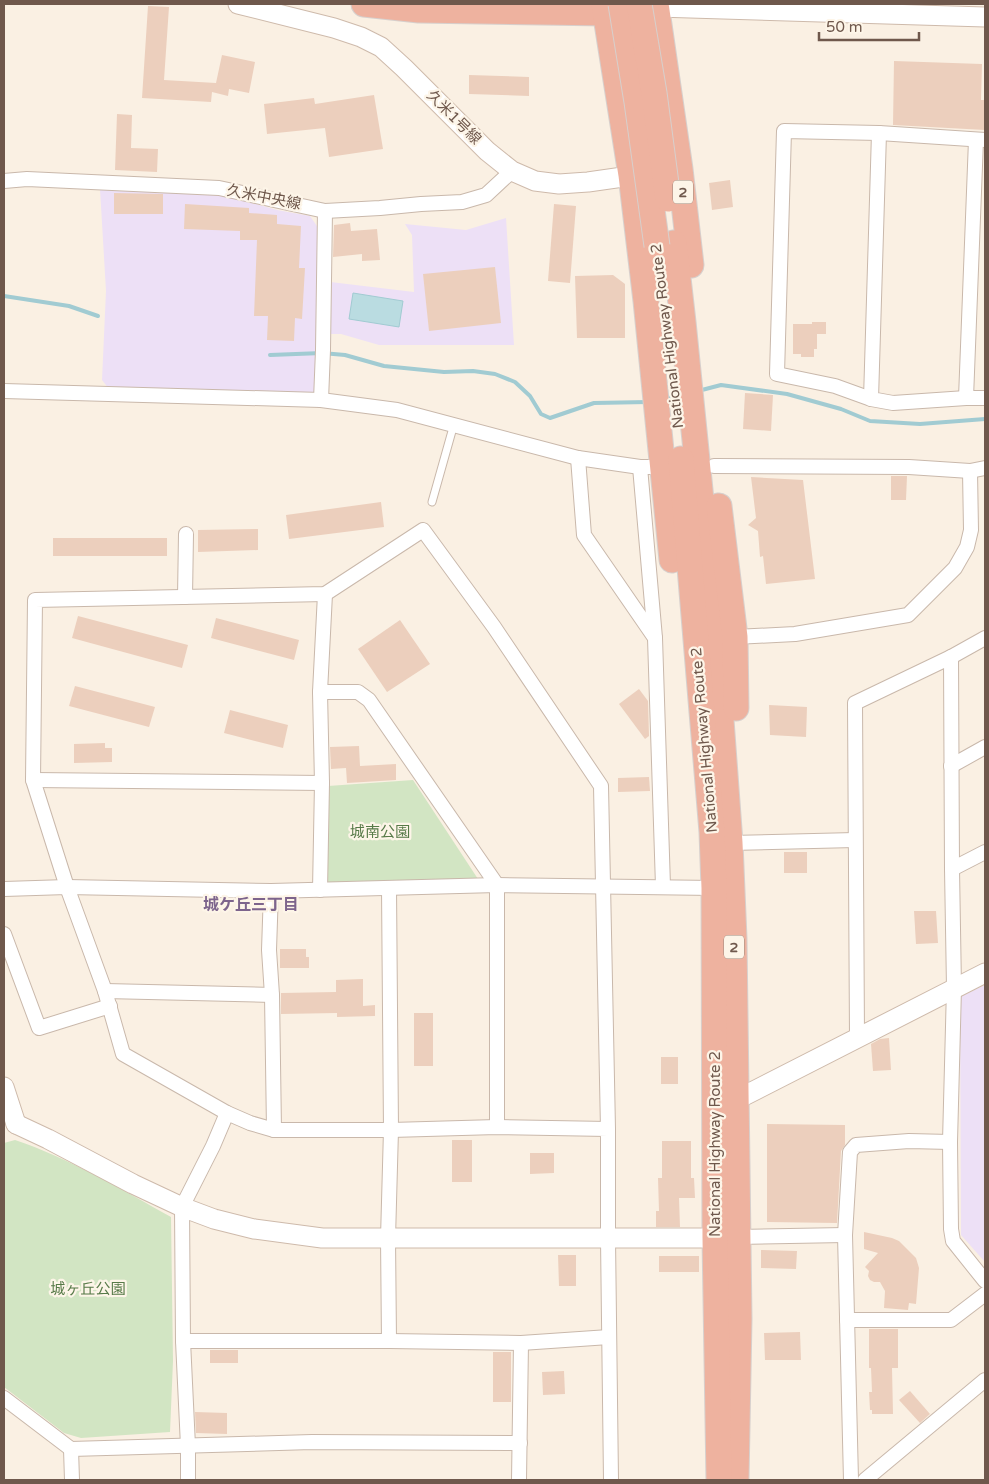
<svg xmlns="http://www.w3.org/2000/svg" width="989" height="1484" viewBox="0 0 989 1484" font-family="'Varela Round','Noto Sans JP',sans-serif">
	<rect width="100%" height="100%" fill="#faf0e3"/>
	<g fill="#ede0f6">
		<polygon points="100,189 216,193 277,210 310,216 319,229 322,281 414,292 412,235 405,224 466,230 506,218 514,345 379,345 341,334 330,334 318,340 317,388 314,394 109,389 102,380 106,291"/>
		<polygon points="985,985 985,1262 961,1235 960,997"/>
	</g>
	<g fill="#d2e5c3">
		<polygon points="413,780 478,879 328,883 328,786"/>
		<path d="M15,1140c54,18 106,49 156,77l2,144 -3,71 -89,6 -17,-5 -60,-46v-244z"/>
	</g>
	<polygon fill="#badce1" stroke="#a1cbd2" points="353,293 403,301 399,327 349,319"/>
	<g fill="none" stroke-linecap="round" stroke-linejoin="round">
		<g stroke="#a1cbd2" stroke-width="4">
			<polyline points="4,296 69,306 98,316"/>
			<polyline points="270,355 322,353 345,355 384,366 444,372 473,371 495,374 515,382 530,396 541,414 550,418 594,403 648,402"/>
			<polyline points="698,391 721,385 787,394 841,409 870,421 920,424 985,419"/>
			<polyline points="664,399 682,395"/>
		</g>
	</g>
	<g fill="#eccfbd">
		<polygon points="148,6 169,7 164,80 216,83 222,55 255,62 249,93 229,89 228,96 212,92 211,102 142,98"/>
		<polygon points="894,61 982,64 981,100 985,100 985,130 893,125"/>
		<polygon points="469,75 529,77 529,96 469,94"/>
		<polygon points="374,95 383,149 329,157 325,128 267,134 264,104 314,98 315,104"/>
		<polygon points="117,114 132,115 131,148 158,149 157,172 115,170"/>
		<polygon points="730,180 733,207 712,210 709,183"/>
		<polygon points="114,193 163,194 163,214 114,214"/>
		<polygon points="185,204 249,208 249,213 277,215 277,224 301,226 299,268 305,268 302,319 295,318 294,341 267,340 268,316 254,316 257,240 240,240 240,231 184,229"/>
		<polygon points="554,204 576,206 570,283 548,281"/>
		<polygon points="350,223 351,231 377,229 380,260 362,261 362,254 333,257 334,225"/>
		<polygon points="495,267 501,323 429,331 423,274"/>
		<polygon points="613,275 625,284 625,338 577,338 575,276"/>
		<polygon points="812,322 826,322 826,334 817,334 817,349 814,349 814,357 801,357 801,354 793,354 793,324 812,324"/>
		<polygon points="745,393 773,395 771,431 743,429"/>
		<polygon points="891,476 907,476 906,500 891,500"/>
		<polygon points="751,477 803,480 815,579 766,584 763,556 760,557 758,531 748,525 756,518"/>
		<polygon points="381,502 384,527 289,539 286,515"/>
		<polygon points="258,529 258,550 198,552 198,530"/>
		<rect x="53" y="538" width="114" height="18"/>
		<polygon points="78,616 188,645 182,668 72,638"/>
		<polygon points="216,618 299,640 294,660 211,638"/>
		<polygon points="400,620 430,664 387,692 358,649"/>
		<polygon points="75,686 155,707 149,727 69,706"/>
		<polygon points="639,689 648,701 649,736 645,739 619,704"/>
		<polygon points="769,705 807,707 806,737 770,735"/>
		<polygon points="230,710 288,725 283,748 224,733"/>
		<polygon points="105,743 105,748 112,748 112,762 74,763 74,744"/>
		<polygon points="359,746 360,766 396,764 396,780 347,783 346,768 331,769 330,747"/>
		<polygon points="649,777 650,791 618,792 618,778"/>
		<rect x="784" y="852" width="23" height="21"/>
		<polygon points="914,911 936,911 938,943 916,944"/>
		<polygon points="280,949 306,949 306,957 309,957 309,968 280,968"/>
		<polygon points="363,979 363,1006 375,1005 375,1016 337,1017 337,1013 281,1014 281,993 336,992 336,980"/>
		<rect x="414" y="1013" width="19" height="53"/>
		<polygon points="889,1038 891,1070 873,1071 871,1044 880,1039"/>
		<rect x="661" y="1057" width="17" height="27"/>
		<polygon points="767,1124 845,1125 845,1145 841,1151 837,1223 767,1222"/>
		<rect x="452" y="1140" width="20" height="42"/>
		<polygon points="662,1141 691,1141 691,1178 694,1178 695,1198 679,1198 680,1227 656,1227 656,1211 659,1211 658,1178 662,1178"/>
		<polygon points="530,1153 554,1153 554,1173 530,1174"/>
		<polygon points="864,1232 892,1238 899,1241 916,1258 919,1268 916,1304 909,1303 908,1310 884,1308 885,1291 880,1282 874,1282 870,1280 868,1276 869,1271 865,1267 878,1253 864,1249"/>
		<polygon points="761,1250 797,1251 796,1269 761,1268"/>
		<polygon points="558,1255 576,1255 576,1286 559,1286"/>
		<rect x="659" y="1256" width="40" height="16"/>
		<polygon points="869,1329 898,1329 898,1368 892,1368 893,1414 872,1414 872,1410 870,1410 869,1392 872,1392 871,1368 869,1368"/>
		<polygon points="800,1332 801,1360 765,1360 764,1333"/>
		<rect x="210" y="1350" width="28" height="13"/>
		<rect x="493" y="1352" width="18" height="50"/>
		<polygon points="564,1371 565,1394 543,1395 542,1372"/>
		<polygon points="910,1391 930,1414 920,1423 899,1400"/>
		<polygon points="195,1412 227,1413 227,1434 196,1433"/>
	</g>
	<g fill="none" stroke-linecap="round" stroke-linejoin="round">
		<defs>
			<polyline id="lane" points="432,502 454,424"/>
			<g id="street">
				<polyline points="879,133 871,399 893,403 966,398 985,398"/>
				<polyline points="4,181 27,179 219,188 325,211 380,208 421,204 462,202 486,195 512,171"/>
				<polyline points="4,391 321,400 397,410 578,458 640,467 663,467"/>
				<polyline points="966,398 976,140"/>
				<polyline points="871,399 835,386 777,374 784,131 879,133 985,140"/>
				<polyline points="321,400 323,350 325,211"/>
				<polyline points="578,458 584,535 655,638 663,886"/>
				<polyline points="714,466 909,467 970,471 985,468"/>
				<polyline points="640,467 655,638"/>
				<polyline points="185,597 186,534"/>
				<polyline points="735,637 795,634 908,615 955,568 967,547 971,530 970,471"/>
				<polyline points="951,657 952,869 954,988 950,1142 951,1229 953,1241 985,1281"/>
				<polyline points="320,692 358,692 369,700 497,885 497,1127"/>
				<polyline points="951,766 985,747"/>
				<polyline points="33,780 322,783 320,692 325,594"/>
				<polyline points="730,843 855,840"/>
				<polyline points="952,869 985,852"/>
				<polyline points="389,888 391,1130 388,1238 389,1341"/>
				<polyline points="4,889 67,887 271,891 497,885 714,888"/>
				<polyline points="320,890 322,783"/>
				<polyline points="271,891 269,950 272,995 274,1130"/>
				<polyline points="4,934 39,1028 110,1006"/>
				<polyline points="105,991 272,995"/>
				<polyline points="857,1037 855,703 951,657 985,638"/>
				<polyline points="608,1129 497,1127 391,1130 274,1130 250,1123 227,1113 123,1054 105,991 67,887 33,780 35,600 325,594 423,530 494,627 601,786 608,1129 608,1239 611,1480"/>
				<polyline points="737,1237 845,1235"/>
				<polyline points="847,1320 951,1320 985,1294"/>
				<polyline points="183,1341 389,1341 521,1343 609,1337"/>
				<polyline points="4,1398 71,1449 312,1442 520,1443"/>
				<polyline points="71,1449 72,1480"/>
				<polyline points="188,1480 188,1446 183,1341 182,1207 213,1146 227,1113"/>
				<polyline points="519,1480 521,1343"/>
				<polyline points="851,1480 845,1235 850,1152 856,1145 909,1141 950,1142"/>
				<polyline points="865,1480 985,1380"/>
			</g>
			<g id="secondary">
				<polyline points="238,4 334,28 361,37 381,47 404,68 487,151 512,171 535,181 559,184 588,182 644,174"/>
				<polyline points="657,7 985,17"/>
				<polyline points="4,1087 16,1124"/>
				<polyline points="736,1100 985,973"/>
				<polyline points="16,1124 48,1139 133,1184 182,1207 214,1219 254,1229 322,1238 715,1238"/>
			</g>
			<g id="highway">
				<polyline points="364,4 419,10 606,13 622,11"/>
				<polyline points="604,4 631,175 646,301 672,560"/>
				<polyline points="656,4 680,169 691,265"/>
				<polyline points="674,243 683,322 715,638 730,843 734,939 739,1319 736,1480"/>
				<polyline points="681,459 712,832 714,888 715,1238 719,1480"/>
				<polyline points="719,506 735,637 736,708"/>
			</g>
		</defs>
		<use href="#lane" stroke="#c9b8ab" stroke-width="9"/>
		<use href="#street" stroke="#c9b8ab" stroke-width="16"/>
		<use href="#secondary" stroke="#cebaab" stroke-width="21"/>
		<use href="#highway" stroke="#d7d0cd" stroke-width="27"/>
		<use href="#lane" stroke="#fff" stroke-width="7"/>
		<use href="#street" stroke="#fff" stroke-width="14"/>
		<use href="#secondary" stroke="#fff" stroke-width="19"/>
		<use href="#highway" stroke="#eeb29f" stroke-width="25"/>
		<defs>
			<g id="highway-bridge">
				<polyline points="621,4 637,102 657,246"/>
				<polyline points="639,4 654,93 668,199"/>
			</g>
		</defs>
		<use href="#highway-bridge" stroke="#d7d0cd" stroke-width="27" stroke-linecap="butt"/>
		<use href="#highway-bridge" stroke="#eeb29f" stroke-width="25"/>
	</g>
	<g text-anchor="middle" dominant-baseline="central" stroke-width="4.5" stroke-linejoin="round" paint-order="stroke">
		<g fill="#fdf5e8" stroke="#9a877b" stroke-width="1">
			<rect x="673" y="180.5" width="20" height="23" rx="4"/>
			<rect x="724" y="935.5" width="20" height="23" rx="4"/>
		</g>
		<g font-size="14" font-weight="bold" fill="#6f584c">
			<text x="683" y="192">2</text>
			<text x="734" y="947">2</text>
		</g>
		<g font-size="15" fill="#6f584c" stroke="#fdf5e8">
			<text transform="translate(454 117) rotate(45)">久米1号線</text>
			<text transform="translate(264 197) rotate(11)">久米中央線</text>
			<text transform="translate(667 336) rotate(-97)">National Highway Route 2</text>
			<text transform="translate(704 740) rotate(-95)">National Highway Route 2</text>
			<text transform="translate(715 1144) rotate(-90)">National Highway Route 2</text>
		</g>
		<g font-size="15" fill="#577a48" stroke="#fdf5e8">
			<text x="380" y="832">城南公園</text>
			<text x="88" y="1289">城ヶ丘公園</text>
		</g>
		<g font-size="16" font-weight="bold" fill="#7d648c" stroke="#fdf5e8">
			<text x="251" y="905">城ケ丘三丁目</text>
		</g>
	</g>
	<rect width="989" height="1484" fill="none" stroke="#6f584c" stroke-width="10"/>
	<path d="M819 32v8h100v-8" fill="none" stroke="#6f584c" stroke-width="2.5"/>
	<text x="826" y="32" font-size="15" fill="#6f584c" stroke="#fdf5e8" stroke-width="4" paint-order="stroke">50 m</text>
</svg>
